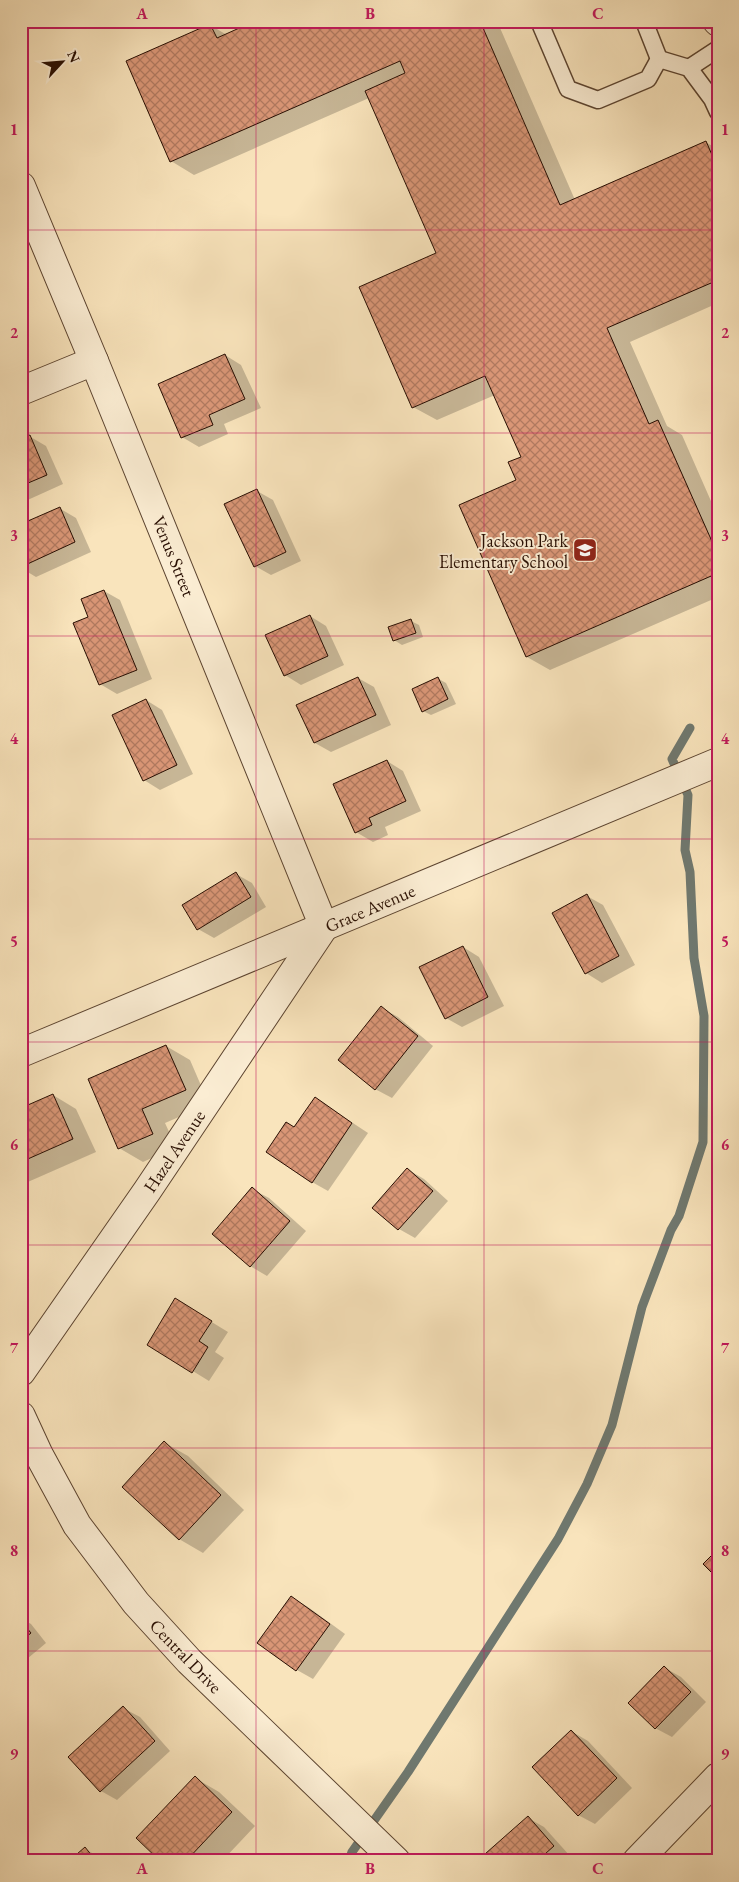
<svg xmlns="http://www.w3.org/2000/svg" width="739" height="1882" viewBox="0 0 739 1882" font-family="'EB Garamond',serif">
	<defs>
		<pattern id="building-cross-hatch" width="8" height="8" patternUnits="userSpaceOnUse" patternTransform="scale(1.25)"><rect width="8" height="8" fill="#d99676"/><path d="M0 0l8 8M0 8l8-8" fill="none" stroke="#b0795f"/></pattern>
	</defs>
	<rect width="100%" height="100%" fill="#f9e4bc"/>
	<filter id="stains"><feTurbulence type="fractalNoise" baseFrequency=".004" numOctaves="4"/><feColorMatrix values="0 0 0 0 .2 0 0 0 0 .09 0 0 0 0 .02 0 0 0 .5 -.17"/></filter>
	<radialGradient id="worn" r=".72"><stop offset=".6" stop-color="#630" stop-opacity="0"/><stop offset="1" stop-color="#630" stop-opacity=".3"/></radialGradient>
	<g fill="#0003">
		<polygon points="258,21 497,21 575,200 705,142 718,149 718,303 630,342 667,426 682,435 718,517 718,597 550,670 527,657 518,481 523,458 495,395 437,420 413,407 438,254 369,98 194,175 171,161 210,25 227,35"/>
		<polygon points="225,355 241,365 261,408 224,424 228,434 199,447 182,437"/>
		<polygon points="29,436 46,446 63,484 21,503 21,440"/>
		<polygon points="257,491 273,500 301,561 271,575 255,566"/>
		<polygon points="59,508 76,518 91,552 36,577 21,568 21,526"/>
		<polygon points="104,591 120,600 152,679 117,694 100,684 90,618"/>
		<polygon points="310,616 326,626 344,665 301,685 285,675"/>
		<polygon points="411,621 419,625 423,637 402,645 394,640"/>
		<polygon points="358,678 374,687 391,725 331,752 315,743"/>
		<polygon points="437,678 446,683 456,704 431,715 423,711"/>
		<polygon points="146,700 162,710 193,774 160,790 144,780"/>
		<polygon points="387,761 403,771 421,811 385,827 388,835 373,842 356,832"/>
		<polygon points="236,874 252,883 266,907 214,938 198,929"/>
		<polygon points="587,896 603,905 635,965 602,983 586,973"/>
		<polygon points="463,947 479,957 504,1006 462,1027 446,1018"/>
		<polygon points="382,1008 398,1017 433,1046 392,1098 375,1089"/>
		<polygon points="166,1046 190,1060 209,1104 165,1123 176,1147 143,1162 119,1148"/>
		<polygon points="53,1095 76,1109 96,1152 21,1185 21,1109"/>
		<polygon points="315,1098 368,1133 328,1191 312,1182 295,1128"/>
		<polygon points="407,1169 424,1179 448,1201 415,1238 399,1229"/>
		<polygon points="252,1189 269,1198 306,1231 267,1276 250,1266"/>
		<polygon points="192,1310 228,1332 215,1352 224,1358 209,1381 149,1344"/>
		<polygon points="165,1443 188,1456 244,1510 203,1553 179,1539"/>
		<polygon points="291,1597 308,1607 345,1634 313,1679 297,1670 259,1642"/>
		<polygon points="21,1618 31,1624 46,1643 21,1664"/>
		<polygon points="665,1668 681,1677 706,1702 672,1737 655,1728"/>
		<polygon points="123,1708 140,1717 170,1751 117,1800 101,1791"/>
		<polygon points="571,1731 588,1741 632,1788 595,1824 578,1815"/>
		<polygon points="195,1778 219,1792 255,1826 222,1861 162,1861"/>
		<polygon points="528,1818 544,1827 570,1856 564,1861 479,1861"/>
		<polygon points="85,1849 101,1858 103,1861 71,1861"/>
	</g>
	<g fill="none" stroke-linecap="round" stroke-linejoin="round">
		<polyline stroke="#6f786f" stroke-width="9" points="349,1861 352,1852 408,1772 558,1539 587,1484 612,1425 642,1307 671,1230 679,1216 703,1142 704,1016 694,958 690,872 685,850 688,795 672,759 690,728"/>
	</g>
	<g fill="url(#building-cross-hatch)" stroke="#280e02">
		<polygon points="255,21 480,21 560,205 706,141 718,169 718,280 607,328 649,424 658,420 714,546 718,544 718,573 526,657 459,505 516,480 508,462 521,457 485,376 412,408 359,287 436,253 365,91 405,73 400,61 170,162 126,61 210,24 217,38"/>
		<polygon points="225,354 245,399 209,415 213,425 181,438 158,384"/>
		<polygon points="30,435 47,475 21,486 21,438"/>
		<polygon points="257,489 286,552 254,567 224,504"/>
		<polygon points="60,507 75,542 21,567 21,524"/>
		<polygon points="104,590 137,670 99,685 73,623 88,617 81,599"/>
		<polygon points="310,615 328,656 284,676 265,635"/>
		<polygon points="411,619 416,633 393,641 388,627"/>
		<polygon points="358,677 376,715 314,743 296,705"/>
		<polygon points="438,677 448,699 422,712 412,689"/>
		<polygon points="146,699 177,765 143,781 112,715"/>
		<polygon points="387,760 406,801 369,818 372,825 355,833 333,784"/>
		<polygon points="236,872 251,897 197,930 182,905"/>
		<polygon points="587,894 619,956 585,974 552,913"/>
		<polygon points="463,946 488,997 445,1019 419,967"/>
		<polygon points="381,1006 418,1036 375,1090 338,1060"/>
		<polygon points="166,1045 186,1090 142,1109 153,1134 118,1149 88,1079"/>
		<polygon points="53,1094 73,1139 21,1162 21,1108"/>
		<polygon points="315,1097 352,1123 312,1183 266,1152 286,1122 294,1127"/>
		<polygon points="407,1168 433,1191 398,1230 372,1208"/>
		<polygon points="252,1187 290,1221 250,1267 212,1234"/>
		<polygon points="175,1298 212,1321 199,1341 208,1347 192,1373 147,1345"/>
		<polygon points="164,1441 221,1495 179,1540 122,1487"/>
		<polygon points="718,1549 718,1579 703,1564"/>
		<polygon points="291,1596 330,1624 296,1671 257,1643"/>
		<polygon points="21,1621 31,1633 21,1641"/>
		<polygon points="664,1666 691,1692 655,1729 628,1703"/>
		<polygon points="123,1706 155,1741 100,1792 68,1757"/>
		<polygon points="571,1730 617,1778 578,1816 532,1767"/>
		<polygon points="195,1776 232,1812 186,1861 160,1861 136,1838"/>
		<polygon points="528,1816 554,1846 537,1861 477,1861"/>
		<polygon points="85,1847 96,1861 69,1861"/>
	</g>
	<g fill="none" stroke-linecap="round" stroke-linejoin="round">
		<defs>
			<g id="lane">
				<polyline points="539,21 568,89 598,100 648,79 659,59"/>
				<polyline points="644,21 659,59"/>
				<polyline points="659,59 689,68 712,99 718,112"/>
				<polyline points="689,68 718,49"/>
			</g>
			<g id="street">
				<polyline points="717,21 718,22"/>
				<polyline points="21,186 94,361 324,927 147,1191 21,1372"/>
				<polyline points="21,391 94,361"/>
				<polyline points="21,1053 718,762"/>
				<polyline points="21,1416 39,1455 77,1525 136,1603 189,1661 396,1861"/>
				<polyline points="637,1861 718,1777"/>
			</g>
		</defs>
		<use href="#lane" stroke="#5c4430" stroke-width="19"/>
		<use href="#street" stroke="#5c4430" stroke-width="30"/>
		<use href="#lane" stroke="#fbedd3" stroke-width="16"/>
		<use href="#street" stroke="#fbedd3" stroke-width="28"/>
	</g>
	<path fill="none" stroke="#c2185b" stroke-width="1" stroke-opacity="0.55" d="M256,21v1840M484,21v1840M21,230h697M21,433h697M21,636h697M21,839h697M21,1042h697M21,1245h697M21,1448h697M21,1651h697"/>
	<defs>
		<symbol id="school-square" viewBox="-11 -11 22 22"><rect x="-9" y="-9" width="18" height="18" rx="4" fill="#8f2418" stroke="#fbedd3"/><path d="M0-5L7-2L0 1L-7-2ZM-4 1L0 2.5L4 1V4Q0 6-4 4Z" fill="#fff"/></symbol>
	</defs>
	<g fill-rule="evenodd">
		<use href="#school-square" x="571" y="536" width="28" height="28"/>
	</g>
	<g text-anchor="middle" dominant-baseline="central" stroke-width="4" stroke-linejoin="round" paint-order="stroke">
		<g font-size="18" fill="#280e02" stroke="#fbedd3" text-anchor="end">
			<text x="568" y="540">Jackson Park<tspan x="568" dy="21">Elementary School</tspan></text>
		</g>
		<g font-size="18" fill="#280e02" stroke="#fbedd3">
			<text transform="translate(174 556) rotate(68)">Venus Street</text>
			<text transform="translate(370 908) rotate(-23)">Grace Avenue</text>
			<text transform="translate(174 1151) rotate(-56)">Hazel Avenue</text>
			<text transform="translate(186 1656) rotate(46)">Central Drive</text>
		</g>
	</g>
	<rect width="739" height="1882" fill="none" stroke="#f9e4bc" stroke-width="55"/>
	<g transform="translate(62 62) rotate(64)" stroke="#fbedd3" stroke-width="4" paint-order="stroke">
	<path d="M0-4L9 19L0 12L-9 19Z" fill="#280e02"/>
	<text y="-8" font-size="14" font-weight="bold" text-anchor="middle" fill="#280e02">N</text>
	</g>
	<rect x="28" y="28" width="684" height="1826" fill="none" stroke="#c2185b" stroke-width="2"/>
	<g font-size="16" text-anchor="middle" font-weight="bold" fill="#c2185b">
		<text x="142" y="19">A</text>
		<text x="370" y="19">B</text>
		<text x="598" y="19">C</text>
		<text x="14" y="135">1</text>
		<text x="725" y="135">1</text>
		<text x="14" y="338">2</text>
		<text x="725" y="338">2</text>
		<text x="14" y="541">3</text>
		<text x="725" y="541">3</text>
		<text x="14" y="744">4</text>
		<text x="725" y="744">4</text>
		<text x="14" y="947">5</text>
		<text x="725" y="947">5</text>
		<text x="14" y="1150">6</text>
		<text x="725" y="1150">6</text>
		<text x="14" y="1353">7</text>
		<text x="725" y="1353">7</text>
		<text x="14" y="1556">8</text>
		<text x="725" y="1556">8</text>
		<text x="14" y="1759">9</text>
		<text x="725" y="1759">9</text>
		<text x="142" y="1874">A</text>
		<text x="370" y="1874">B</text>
		<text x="598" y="1874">C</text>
	</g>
	<rect width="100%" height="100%" filter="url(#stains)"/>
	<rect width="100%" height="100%" fill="url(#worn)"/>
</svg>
